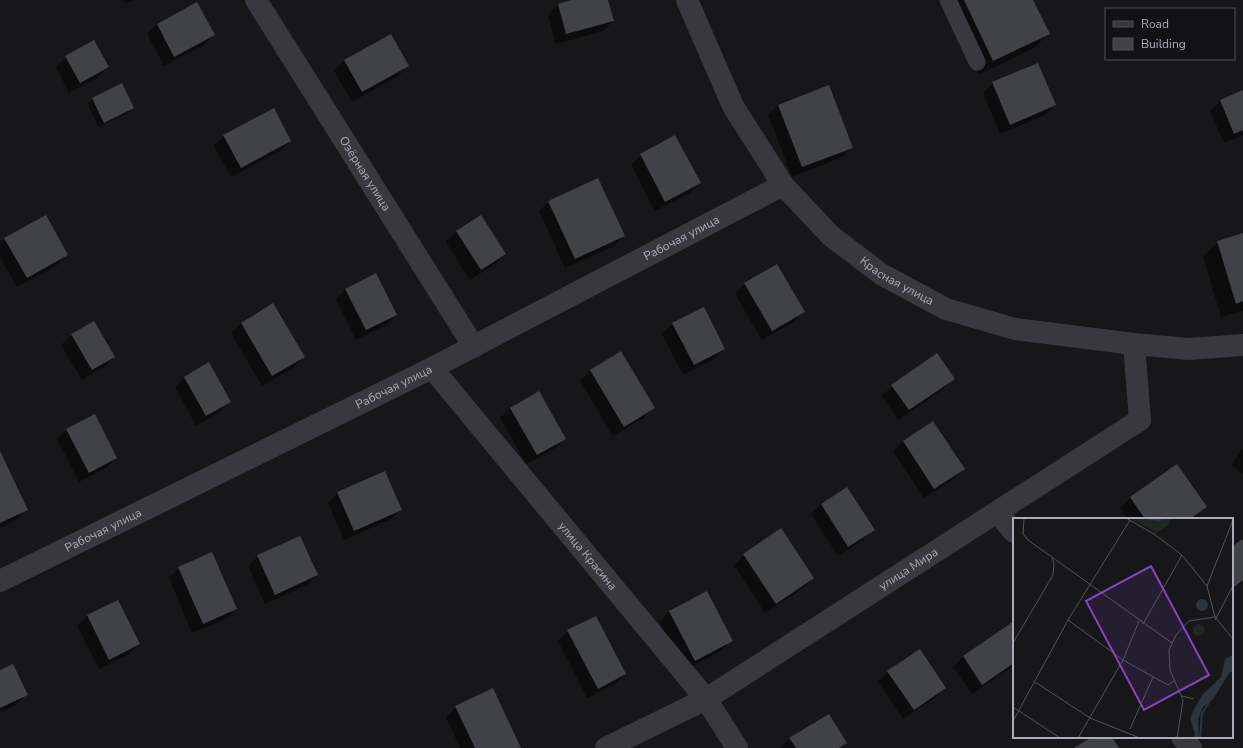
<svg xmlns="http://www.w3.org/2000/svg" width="1243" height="748" viewBox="0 0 1243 748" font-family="'Nunito Sans',sans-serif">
	<rect width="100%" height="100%" fill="#171719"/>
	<g fill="#0007">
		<polygon points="123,0 134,0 125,4"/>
		<polygon points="574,0 607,0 613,21 603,31 556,44 548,15 558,5"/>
		<polygon points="943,0 1032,0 1048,34 1034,48 979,75"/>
		<polygon points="157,24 214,35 204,45 164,66 147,34"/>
		<polygon points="390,35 408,66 398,76 352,102 334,71 344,61"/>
		<polygon points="94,41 108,67 98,77 69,93 56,67 66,57"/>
		<polygon points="993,83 1055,105 1045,115 1000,134 983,93"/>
		<polygon points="121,85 133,108 128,113 99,127 87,104 92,99"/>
		<polygon points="828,86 852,147 842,157 792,177 768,115 778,105"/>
		<polygon points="1243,91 1243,135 1224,143 1210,111 1220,101"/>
		<polygon points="224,136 290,141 280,151 231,177 214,146"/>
		<polygon points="675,137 700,183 690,193 655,211 631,165 641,155"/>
		<polygon points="549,201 624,236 614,246 565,268 539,211"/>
		<polygon points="481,217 505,254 495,264 470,280 446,242 456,232"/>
		<polygon points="1243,234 1243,311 1221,317 1203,256 1218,242"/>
		<polygon points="5,238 67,255 57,265 17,287 0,257 0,243"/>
		<polygon points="745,284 804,312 794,322 762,340 735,294"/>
		<polygon points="346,289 396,315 386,325 356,340 336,299"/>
		<polygon points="703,308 724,349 714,359 683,375 662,334 672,324"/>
		<polygon points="93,322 114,357 104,367 82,380 61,345 71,335"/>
		<polygon points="241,323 304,357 294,367 262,386 231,333"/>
		<polygon points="620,353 653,408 643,418 613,436 580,381 590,371"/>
		<polygon points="185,377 230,402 220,412 196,426 175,387"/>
		<polygon points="953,379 943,389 898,420 882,396 892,386"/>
		<polygon points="510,408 565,438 555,448 526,464 500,418"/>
		<polygon points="67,429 116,458 106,468 79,482 57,439"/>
		<polygon points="903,441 963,469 953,479 924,498 893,451"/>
		<polygon points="1243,448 1243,474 1231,465"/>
		<polygon points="0,453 27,509 17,519 0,528"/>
		<polygon points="1177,466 1206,507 1193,519 1128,519 1120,508 1130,498"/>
		<polygon points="338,493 401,509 391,519 344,540 328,503"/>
		<polygon points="821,504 873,530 863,540 838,556 811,514"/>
		<polygon points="1243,543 1243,581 1232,590 1232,548"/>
		<polygon points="212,553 236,609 226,619 192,633 169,578 179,568"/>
		<polygon points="744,555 813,578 803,588 765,613 734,565"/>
		<polygon points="258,556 317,575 307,585 265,604 248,566"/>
		<polygon points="706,592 731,641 721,651 685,670 659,622 669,612"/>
		<polygon points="117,601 139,644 129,654 99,669 77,626 87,616"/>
		<polygon points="1014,622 1014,665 972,694 953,667 963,657"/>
		<polygon points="568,631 625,674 615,684 587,698 558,641"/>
		<polygon points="1232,654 1235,657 1232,660"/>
		<polygon points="0,671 26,695 16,705 0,712"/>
		<polygon points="888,672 945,688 935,698 903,719 878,682"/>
		<polygon points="456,707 520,748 460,748 446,717"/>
		<polygon points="790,738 845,743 841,748 780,748"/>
	</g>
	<g fill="#414246">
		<polygon points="571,0 608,0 614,21 566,34 558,4"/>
		<polygon points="964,0 1033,0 1050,34 993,61"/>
		<polygon points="197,2 215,35 174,57 157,24"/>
		<polygon points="391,34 409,66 362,92 344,60"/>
		<polygon points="94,40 109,67 80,83 65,56"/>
		<polygon points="1038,63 1056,105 1010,125 992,82"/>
		<polygon points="122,83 134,108 104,123 92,98"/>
		<polygon points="829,85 853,148 802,167 778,105"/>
		<polygon points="1243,90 1243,130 1234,134 1220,100"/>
		<polygon points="274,108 291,141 241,168 223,135"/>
		<polygon points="675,135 701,183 665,202 640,154"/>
		<polygon points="598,178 625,236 575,259 548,201"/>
		<polygon points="46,215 68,255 27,278 4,238"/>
		<polygon points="481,215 506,254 481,270 456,231"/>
		<polygon points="1243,233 1243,301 1236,304 1217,241"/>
		<polygon points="777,264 805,312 772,331 744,283"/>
		<polygon points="376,273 397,315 366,330 345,289"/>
		<polygon points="273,303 305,357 272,376 241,323"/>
		<polygon points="704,307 725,349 694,365 672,323"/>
		<polygon points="94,321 115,357 92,370 71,334"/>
		<polygon points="621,351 655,408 624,427 590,370"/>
		<polygon points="937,353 955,379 909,410 891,385"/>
		<polygon points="209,362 231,402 206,416 184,377"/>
		<polygon points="539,391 566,439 537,455 510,408"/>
		<polygon points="95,414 117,458 89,473 66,429"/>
		<polygon points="933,421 965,469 934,489 903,441"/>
		<polygon points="0,451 28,510 0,523"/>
		<polygon points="1177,464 1207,507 1190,519 1145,519 1130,497"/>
		<polygon points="385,471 402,510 354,531 337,492"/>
		<polygon points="847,487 875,530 848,547 821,504"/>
		<polygon points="781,528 814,578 776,604 743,554"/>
		<polygon points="300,536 318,575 275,595 257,555"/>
		<polygon points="1242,539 1243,541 1243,580 1232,589 1232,547"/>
		<polygon points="212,552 237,609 203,624 178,567"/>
		<polygon points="707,591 733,641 695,661 669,611"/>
		<polygon points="118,600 140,644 109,660 87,615"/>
		<polygon points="596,616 626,674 598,689 567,630"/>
		<polygon points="1014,621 1014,663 982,685 963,656"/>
		<polygon points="920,649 946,688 914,710 887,671"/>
		<polygon points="13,664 28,695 0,708 0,670"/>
		<polygon points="493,688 521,748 475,748 455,706"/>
		<polygon points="829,714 847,743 839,748 796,748 789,738"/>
		<polygon points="1092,737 1112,737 1119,748 1074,748"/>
	</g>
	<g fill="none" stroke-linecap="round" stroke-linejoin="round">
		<polyline stroke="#38383e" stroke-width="17" points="948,0 977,62"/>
		<g stroke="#38383e" stroke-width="22">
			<path id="s1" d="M256,0l218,347"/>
			<path id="s2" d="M687,0l46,106 50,79 48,51 50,38 65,35 69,20 119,15 55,5 54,-4"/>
			<path id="s3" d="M432,368l274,331 31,49"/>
			<polyline points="997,512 1014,532"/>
			<path id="s4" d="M0,581l432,-213 351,-183"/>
			<polyline points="1182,737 1191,748"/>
			<path id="s5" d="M606,748l100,-49 434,-279 -6,-76"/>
		</g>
	</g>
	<g text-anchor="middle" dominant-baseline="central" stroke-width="3.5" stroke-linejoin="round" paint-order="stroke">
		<g font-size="12" fill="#a9adb9" stroke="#121214">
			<text stroke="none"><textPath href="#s1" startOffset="205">Озёрная улица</textPath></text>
			<text stroke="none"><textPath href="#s4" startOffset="763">Рабочая улица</textPath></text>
			<text stroke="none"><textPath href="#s2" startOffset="359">Красная улица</textPath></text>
			<text stroke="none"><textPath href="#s4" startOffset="439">Рабочая улица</textPath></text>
			<text stroke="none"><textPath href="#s4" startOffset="115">Рабочая улица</textPath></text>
			<text stroke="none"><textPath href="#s3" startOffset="244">улица Красина</textPath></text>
			<text stroke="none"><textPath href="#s5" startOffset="352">улица Мира</textPath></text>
		</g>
	</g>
	<g transform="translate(1013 518)">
		<rect width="220" height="220" fill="#171719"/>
		<path d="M116,0h42l-3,8 -14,8 1,-3zM180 112a6 6 0 1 1 12 0a6 6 0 1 1-12 0Z" fill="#1f2720"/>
		<path d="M183 87a6 6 0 1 1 12 0a6 6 0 1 1-12 0ZM220,137v17h-4l-15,26 -11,9 -5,12 1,19h-6l2,-4 -5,-15 4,-10 9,-15 18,-17 4,-18z" fill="#2c353d"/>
		<path fill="none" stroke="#2c353d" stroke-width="2" d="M133,0l13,2 3,-2M187,220l2,-25 31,-47"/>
		<path fill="none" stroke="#515359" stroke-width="1" d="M11,0l-1,16 5,6 144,103M113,0l28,16 28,21 25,31 8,31 18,22M194,68l26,-66M55,102l55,40 45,25 6,-4M202,102l18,-34M130,106l39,-69M0,125l40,-68 1,-12 -2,-5M22,164l55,36 50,20M169,178l12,3M0,189l47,31M0,203l55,-101 62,-100M117,211l23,-52M65,220l45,-78 16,-39M164,220l6,-38 -13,-30 -1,-20 7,-15 13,-14 26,-4"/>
		<path fill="#8446be" fill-opacity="0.15" stroke="#8446be" stroke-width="2" d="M138,48l58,109 -65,35 -58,-109z"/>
		<rect width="220" height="220" fill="none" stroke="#a9adb9" stroke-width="2"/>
	</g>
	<rect x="1105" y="8" width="130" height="52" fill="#121214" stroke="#4e5056"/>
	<rect x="1113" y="21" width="20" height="6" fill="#38383e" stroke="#4e5056"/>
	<text x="1141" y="28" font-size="12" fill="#a9adb9">Road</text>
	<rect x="1113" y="38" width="20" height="12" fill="#414246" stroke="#4e5056"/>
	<text x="1141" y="48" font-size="12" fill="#a9adb9">Building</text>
</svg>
